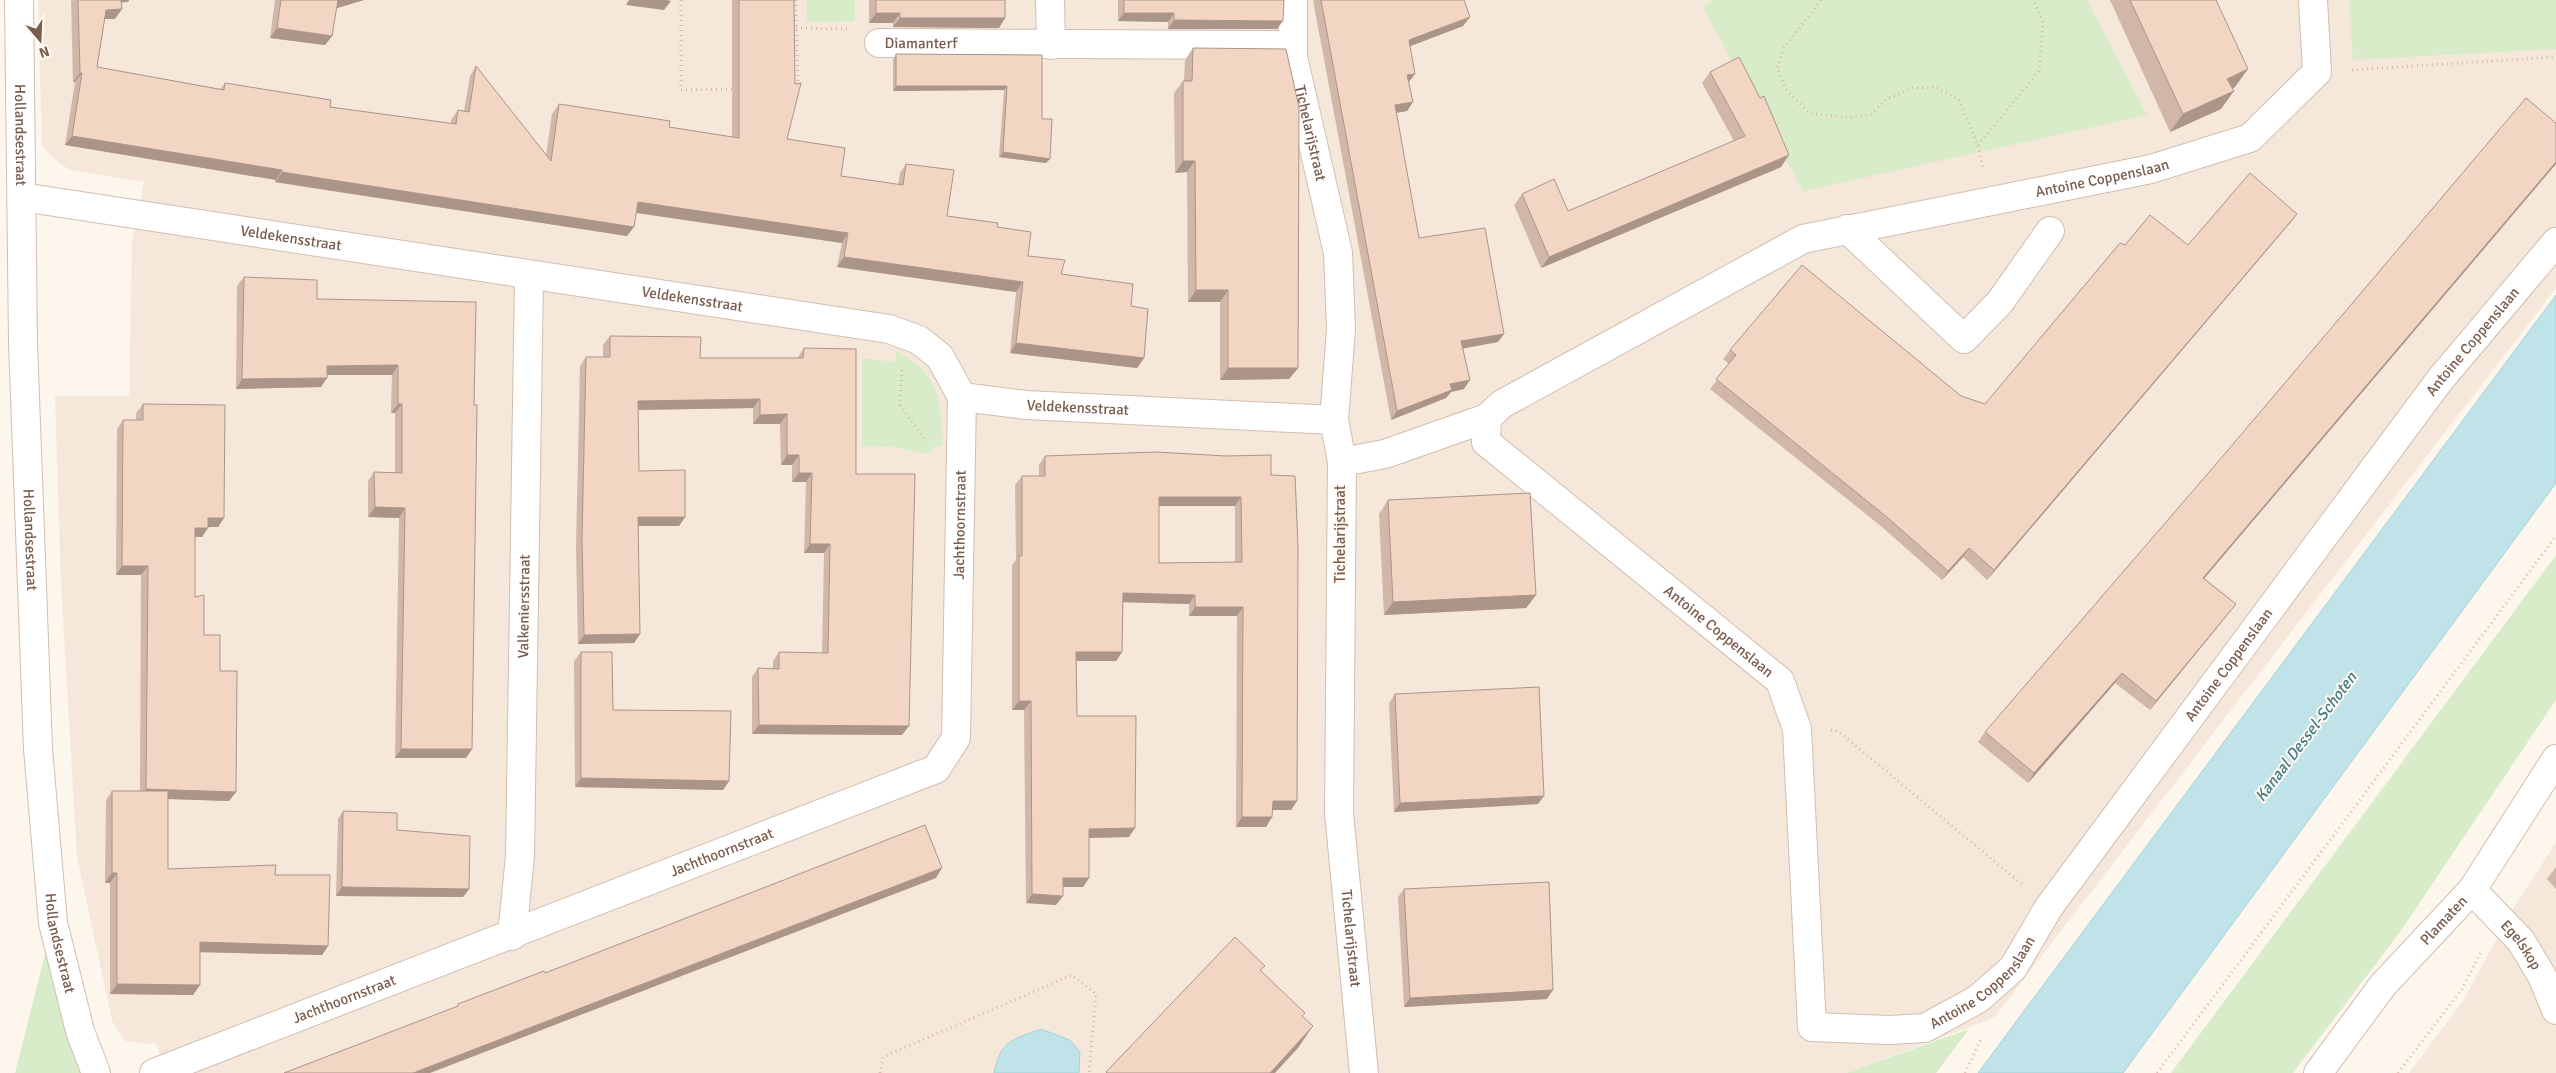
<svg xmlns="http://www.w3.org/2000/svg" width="2556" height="1073" viewBox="0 0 2556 1073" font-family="Signika,sans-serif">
	<rect width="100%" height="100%" fill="#fdf6ec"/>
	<g fill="#f5e8da">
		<polygon points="38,0 2556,0 2556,288 1994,1018 1846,1073 167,1073 155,1042 149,1044 125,1041 112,1021 77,857 61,585 55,396 129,396 132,241 144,182 70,170 59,163 42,146"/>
		<polygon points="2556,842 2556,1073 2409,1073 2463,1001 2511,912"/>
	</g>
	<g fill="#d8ecc9">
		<polygon points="807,0 855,0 855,21 807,22"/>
		<polygon points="1714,0 2087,0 2147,115 1803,191 1702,6"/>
		<polygon points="2349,0 2556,0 2556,49 2353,60"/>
		<path d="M896,351c44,22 45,50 47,95h-8l-5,8 -38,-7 -30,-1v-88l33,4z"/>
		<polygon points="2556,555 2556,700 2400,932 2293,1073 2171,1073"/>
		<polygon points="53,923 101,1073 15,1073"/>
		<polygon points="1969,1029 1936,1073 1846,1073"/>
	</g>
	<g fill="#bfe3e8" stroke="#a5d3da">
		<polygon points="2556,295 2556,483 2123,1073 1978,1073"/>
		<path d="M1041,1029l29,11 10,12 -1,21h-85c6,-32 19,-34 47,-44z"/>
	</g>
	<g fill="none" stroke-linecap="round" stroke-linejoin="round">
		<defs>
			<g id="minor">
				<path id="s1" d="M19,0l4,343 15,406 15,174 27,108 16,42"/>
				<polyline points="1050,0 1051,45"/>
				<path id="s2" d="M1293,0v57l45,196 3,76 -7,91 8,42 -3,351 25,260"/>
				<path id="s3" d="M879,43l414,2"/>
				<path id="s4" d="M22,197l867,132 30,11 21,17 22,40 64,8 308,15"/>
				<polyline points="1847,229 1964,339 2000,302 2050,231"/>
				<path id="s5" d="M1487,418l-1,24 294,239 17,48 15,298 77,3 36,-2 53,-29 35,-31 36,-61 390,-526 117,-139"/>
				<path id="s6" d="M1342,462l43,-8 102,-36 15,-14 301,-165 348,-70 99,-31 67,-66 -4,-72"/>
				<path id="s7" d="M2472,890l49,51 21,35 14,34"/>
				<path id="s8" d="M512,936l8,-80 9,-580"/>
				<path id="s9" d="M154,1073l782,-304 20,-31 6,-341"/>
				<path id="s10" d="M2318,1073l65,-88 89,-95 84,-131"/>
			</g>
		</defs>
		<use href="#minor" stroke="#d1beb0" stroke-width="30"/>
		<g stroke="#d9b8a5" stroke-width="3" stroke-dasharray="1 4" stroke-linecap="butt">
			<polyline points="681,0 681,90 735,89"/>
			<polyline points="796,0 798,86"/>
			<polyline points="1821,0 1784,48 1777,68 1786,89 1809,113 1849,118 1871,114 1887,99 1913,88 1936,87 1959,100 1978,146 1983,168"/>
			<polyline points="796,28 848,29"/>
			<polyline points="2352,70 2556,57"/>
			<polyline points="1978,145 2039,71 2043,22 2033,0"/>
			<polyline points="902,370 900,405 926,441"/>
			<polyline points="1831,730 1838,731 2024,886"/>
			<polyline points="880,1073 883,1057 1072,975 1096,994 1089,1073"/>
			<polyline points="1965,1073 1982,1037"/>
			<polyline points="2157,1073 2556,536"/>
			<polyline points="2398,1073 2462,989 2482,950"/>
		</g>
		<use href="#minor" stroke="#fff" stroke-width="28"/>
	</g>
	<g fill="#d1b7a8" fill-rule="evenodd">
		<polygon points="71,0 129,0 128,2 121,2 115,19 105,19 97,67 220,89 225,83 330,107 451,124 451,120 458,110 464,111 470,76 476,66 546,156 552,114 559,104 669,127 732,137 732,0 794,0 787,139 841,176 898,185 900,173 906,164 947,216 997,227 1028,256 1061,274 1131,306 1144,358 1137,368 1010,353 1016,292 837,267 842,243 636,213 627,236 312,188 275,182 276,180 65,145 75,82 73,82"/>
		<polygon points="275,0 364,0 336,8 332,36 325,45 270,38"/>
		<polygon points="869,0 1005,0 1005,18 999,28 893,27 893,23 869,23"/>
		<polygon points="1118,0 1284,0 1277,29 1168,29 1168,22 1118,21"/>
		<polygon points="1313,0 1464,0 1470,17 1463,26 1410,46 1409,82 1413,102 1407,111 1396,113 1419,238 1498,342 1463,348 1464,389 1451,392 1446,398 1391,420"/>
		<polygon points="2110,0 2216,0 2235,87 2232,88 2221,109 2170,132"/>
		<polygon points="1193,48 1298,368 1289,379 1220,380 1220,302 1188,302 1187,172 1175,173 1174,93 1183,81 1184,81 1185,60"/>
		<polygon points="896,54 1042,55 1042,119 1046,163 999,157 1004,90 893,91 893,59"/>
		<polygon points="1710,72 1781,167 1541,268 1514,205 1522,194 1568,211 1734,141 1702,83"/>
		<polygon points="2556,123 2556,164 2204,578 2236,604 2229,613 2150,710 2115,683 2028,783 1978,742 1985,732"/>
		<polygon points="2297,214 2290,223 1987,580 1963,557 1942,580 1882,527 1710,389 1729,364 1723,359 1730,350 1961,396 1985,404 2125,245 2188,245"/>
		<polygon points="244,277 317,299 474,405 472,749 466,758 395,758 399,518 368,517 368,481 374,472 395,472 395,413 391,413 392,375 327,375 321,387 236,389 237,286"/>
		<polygon points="610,336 700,358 798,358 798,357 804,348 856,474 902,735 752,734 752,677 758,668 773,668 773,661 779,652 822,653 824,553 804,553 806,482 792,482 792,465 781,465 780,424 753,424 753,408 638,410 639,471 685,517 679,526 638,526 640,634 634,643 578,644 576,547 580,366 586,357 603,357 603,345"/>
		<polygon points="143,404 224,518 218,527 208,527 202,537 195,537 195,597 204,635 220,671 236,792 229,801 168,799 168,869 275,875 328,946 322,955 200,952 200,985 193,995 110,994 110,883 105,883 106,800 112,791 140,791 141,575 116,575 117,429 123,420 136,420 136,413"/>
		<path d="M1045,456l226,19 26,326 -6,9h-18l-7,17h-30l1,-211h-48v-12l-66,-2 -1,50 -6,9h-40l1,55 52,121 -40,1v40l-6,9h-20l-7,18 -30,-2 -2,-193h-12v-145l4,-5 -1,-75 7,-9h17v-11zM1159,506h76v56l-76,1z"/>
		<polygon points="1388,500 1536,595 1526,608 1384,615 1379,514"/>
		<polygon points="581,652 613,710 729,781 723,790 575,787 574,661"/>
		<polygon points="1395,694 1538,804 1394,812 1389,703"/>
		<polygon points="343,811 397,830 469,889 463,897 336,896 338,819"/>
		<polygon points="2556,867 2556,889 2547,879"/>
		<polygon points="1404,889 1547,999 1404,1007 1398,897"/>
	</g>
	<g fill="#aa9588">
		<polygon points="116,0 129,0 128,2 114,3"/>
		<polygon points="338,0 364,0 331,10"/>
		<polygon points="629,0 667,0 671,1 664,10 626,5"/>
		<polygon points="122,9 115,19 99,19 106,10"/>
		<polygon points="876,13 900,13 893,23 869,23"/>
		<polygon points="1124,13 1174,13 1168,22 1118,21"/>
		<polygon points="1470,17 1463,26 1403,49 1409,40"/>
		<polygon points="900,18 1005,18 999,28 893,27"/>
		<polygon points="1174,20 1283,21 1277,29 1168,29"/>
		<polygon points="277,28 332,36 325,45 270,38"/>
		<polygon points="2248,69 2235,87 2215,97 2227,79"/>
		<polygon points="80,73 82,73 75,82 73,82"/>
		<polygon points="1415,74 1409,82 1407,75"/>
		<polygon points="896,86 1007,86 1004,90 893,91"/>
		<polygon points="2234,91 2221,109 2170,132 2183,114"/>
		<polygon points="1413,102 1407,111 1389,114 1395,105"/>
		<polygon points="72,136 282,170 276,180 65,145"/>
		<polygon points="1003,152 1050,159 1046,163 999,157"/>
		<polygon points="1789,155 1781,167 1541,268 1549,257"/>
		<polygon points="1183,161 1195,161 1187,172 1175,173"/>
		<polygon points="2556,162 2556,164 2197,587 2203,578"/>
		<polygon points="282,172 634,227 627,236 275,182"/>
		<polygon points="638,202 848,233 842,243 631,212"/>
		<polygon points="2297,214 2290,223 1987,580 1994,570"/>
		<polygon points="844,257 1023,282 1016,292 837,267"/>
		<polygon points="1196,290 1228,290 1220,302 1188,302"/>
		<polygon points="1504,334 1498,342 1455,350 1461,341"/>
		<polygon points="1016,343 1144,358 1137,368 1010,353"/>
		<polygon points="398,365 392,375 321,375 327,366"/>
		<polygon points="1228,368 1298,368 1289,379 1220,380"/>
		<polygon points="327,378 321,387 236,389 242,379"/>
		<polygon points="1470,380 1464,389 1451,392 1446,398 1391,420 1397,411 1450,384"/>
		<polygon points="760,399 753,408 631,410 638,401"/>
		<polygon points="398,404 402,404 395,413 391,413"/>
		<polygon points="787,414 780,424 753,424 760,415"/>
		<polygon points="787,455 799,455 792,465 781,465"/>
		<polygon points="799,473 812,473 806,482 792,482"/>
		<polygon points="1159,497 1241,497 1235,506 1153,506"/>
		<polygon points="375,507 405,508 399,518 368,517"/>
		<polygon points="638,517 685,517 679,526 632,526"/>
		<polygon points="208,518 224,518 218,527 202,527"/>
		<polygon points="195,528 208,528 202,537 189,537"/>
		<polygon points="810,544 830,544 824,553 804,553"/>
		<polygon points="1969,548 1963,557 1942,580 1948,571"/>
		<polygon points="122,566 148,566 141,575 116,575"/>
		<polygon points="1123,593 1195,595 1189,604 1116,602"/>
		<polygon points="1536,595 1526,608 1384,615 1393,602"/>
		<polygon points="2236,604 2229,613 2150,710 2156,701"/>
		<polygon points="1195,607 1243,607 1237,616 1189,616"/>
		<polygon points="640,634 634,643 578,644 584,635"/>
		<polygon points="1076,652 1122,652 1116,661 1070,661"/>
		<polygon points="2122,673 2115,683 2028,783 2034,773"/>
		<polygon points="1019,701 1031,701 1024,710 1012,710"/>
		<polygon points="759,725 909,726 902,735 752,734"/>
		<polygon points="401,749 472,749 466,758 395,758"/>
		<polygon points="581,778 729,781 723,790 575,787"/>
		<polygon points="146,789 236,792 229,801 140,798"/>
		<polygon points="1544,796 1538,804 1394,812 1400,803"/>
		<polygon points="1273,801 1297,801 1291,810 1266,810"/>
		<polygon points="1242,817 1272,817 1266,827 1236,827"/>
		<polygon points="1135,828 1129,837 1083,838 1089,829"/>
		<polygon points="942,868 936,878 430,1073 413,1073"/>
		<polygon points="112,873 117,873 110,883 105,883"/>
		<polygon points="1063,878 1089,878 1083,887 1057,887"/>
		<polygon points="342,887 469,889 463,897 336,896"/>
		<polygon points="1032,894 1063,896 1056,905 1026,903"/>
		<polygon points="200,942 328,946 322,955 193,952"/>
		<polygon points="117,984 200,985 193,995 110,994"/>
		<polygon points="1553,990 1547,999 1404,1007 1410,998"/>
		<polygon points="1313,1026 1298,1048 1275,1073 1270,1073"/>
	</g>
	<g fill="#f3d5c3" stroke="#aa9588" fill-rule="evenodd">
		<polygon points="78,0 121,0 122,9 106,10 97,67 224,90 225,83 331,100 330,107 456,124 458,110 469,112 476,66 551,161 559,104 670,121 669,127 739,138 739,0 794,0 795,84 801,83 787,139 845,148 841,176 903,185 906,164 954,170 947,216 998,223 997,227 1031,232 1028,256 1065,260 1061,274 1133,284 1131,306 1148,309 1144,358 1016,343 1023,282 844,257 848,233 638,202 634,227 319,178 282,172 282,170 72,136 82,73 80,73"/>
		<polygon points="281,0 339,0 338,0 332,36 277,28"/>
		<polygon points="876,0 1005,0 1005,18 900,18 900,13 876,13"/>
		<polygon points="1124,0 1284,0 1283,21 1174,20 1174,13 1124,13"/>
		<polygon points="1321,0 1464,0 1470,17 1409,40 1415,74 1407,75 1413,102 1395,105 1419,238 1485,228 1504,334 1461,341 1470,380 1450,384 1452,390 1397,411"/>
		<polygon points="2130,0 2216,0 2248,69 2227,79 2234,91 2183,114"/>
		<polygon points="1193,48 1286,49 1299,107 1298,368 1228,368 1228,290 1196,290 1195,161 1183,161 1183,81 1192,81"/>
		<polygon points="896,54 1042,55 1042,119 1052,119 1050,159 1003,152 1007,86 896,86"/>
		<polygon points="1739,57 1760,98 1764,96 1789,155 1549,257 1522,194 1554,179 1568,211 1745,136 1710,72"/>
		<polygon points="2526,98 2556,123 2556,162 2203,578 2236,604 2156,701 2122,673 2034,773 1985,732 2223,456"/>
		<polygon points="2250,173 2297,214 1994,570 1969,548 1948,571 1888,518 1716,379 1736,355 1730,350 1802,265 1961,396 1985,404 2120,243 2125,245 2150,215 2188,245"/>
		<polygon points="244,277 317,280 317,299 476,302 474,405 477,405 472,749 401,749 405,508 375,507 374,472 402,473 402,404 398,404 398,365 327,366 327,378 242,379"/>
		<polygon points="610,336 701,337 700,358 803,358 804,348 856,349 856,474 915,474 909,726 759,725 758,668 779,669 779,652 828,653 830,544 810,544 812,473 799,473 799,455 787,455 787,414 760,415 760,399 638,401 639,471 685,470 685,517 638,517 640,634 584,635 582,538 586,357 610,357"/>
		<polygon points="143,404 225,405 224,518 208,518 208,528 195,528 195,597 204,595 204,635 220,635 220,671 237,671 236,792 146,789 148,566 122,566 123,420 143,420"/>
		<path d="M1156,452l70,4 45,-1v20l24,1 3,70 -1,255h-24l-1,16h-30l1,-210h-48v-12l-72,-2 -1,59h-46l1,64h59l-1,112 -46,1v49h-26v18l-31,-2 -1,-193h-12v-145h3v-80h23v-20zM1159,497h82l1,65 -83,1z"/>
		<polygon points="1530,493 1536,595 1393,602 1388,500"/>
		<polygon points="581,652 612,652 613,710 731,711 729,781 581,778"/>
		<polygon points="1539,687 1544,796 1400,803 1395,694"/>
		<polygon points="112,791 168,791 168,869 276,865 275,875 330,875 328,946 200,942 200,985 117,984 117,873 112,873"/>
		<polygon points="343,811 397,813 397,830 470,836 469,889 342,887"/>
		<polygon points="925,825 942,868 413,1073 284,1073 458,1006 458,1004 544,971 545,973"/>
		<polygon points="1549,882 1553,990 1410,998 1404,889"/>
		<polygon points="1235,937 1265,966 1260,970 1305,1013 1302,1016 1313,1026 1270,1073 1107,1073 1106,1072"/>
	</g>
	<g text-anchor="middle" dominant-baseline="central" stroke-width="4" stroke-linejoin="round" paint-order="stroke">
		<g font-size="15" fill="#7a5c4d" stroke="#fffaf3">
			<text stroke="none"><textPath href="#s3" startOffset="42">Diamanterf</textPath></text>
			<text stroke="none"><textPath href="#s2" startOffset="135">Tichelarijstraat</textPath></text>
			<text stroke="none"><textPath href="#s1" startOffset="135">Hollandsestraat</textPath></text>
			<text stroke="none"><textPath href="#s6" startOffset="821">Antoine Coppenslaan</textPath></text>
			<text stroke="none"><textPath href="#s4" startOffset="272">Veldekensstraat</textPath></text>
			<text stroke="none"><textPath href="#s4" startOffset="678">Veldekensstraat</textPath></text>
			<text stroke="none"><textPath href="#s5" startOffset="1750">Antoine Coppenslaan</textPath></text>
			<text stroke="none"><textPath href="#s4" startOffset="1098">Veldekensstraat</textPath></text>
			<text stroke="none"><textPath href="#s9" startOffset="1089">Jachthoornstraat</textPath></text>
			<text transform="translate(1340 534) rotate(-90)">Tichelarijstraat</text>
			<text stroke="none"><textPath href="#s1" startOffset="540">Hollandsestraat</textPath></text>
			<text stroke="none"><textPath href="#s8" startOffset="330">Valkeniersstraat</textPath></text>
			<text stroke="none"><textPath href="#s5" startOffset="324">Antoine Coppenslaan</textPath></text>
			<text stroke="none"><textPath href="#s5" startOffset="1345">Antoine Coppenslaan</textPath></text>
			<text stroke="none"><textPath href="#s9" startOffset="609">Jachthoornstraat</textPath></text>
			<text stroke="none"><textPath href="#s10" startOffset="198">Plamaten</textPath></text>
			<text stroke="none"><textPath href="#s2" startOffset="945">Tichelarijstraat</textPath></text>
			<text stroke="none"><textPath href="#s1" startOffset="945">Hollandsestraat</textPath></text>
			<text stroke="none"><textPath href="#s7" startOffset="74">Egelskop</textPath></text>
			<text stroke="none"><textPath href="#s5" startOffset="940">Antoine Coppenslaan</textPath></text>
			<text stroke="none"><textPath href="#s9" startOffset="204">Jachthoornstraat</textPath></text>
		</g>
		<g font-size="16" font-style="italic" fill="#437c86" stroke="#fffaf3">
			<text transform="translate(2306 737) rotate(-53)">Kanaal Dessel-Schoten</text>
		</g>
	</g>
	<g transform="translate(40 40) rotate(161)" stroke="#fffaf3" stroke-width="4" paint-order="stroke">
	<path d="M0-4L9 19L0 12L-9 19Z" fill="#7a5c4d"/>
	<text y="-8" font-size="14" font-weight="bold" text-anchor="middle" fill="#7a5c4d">N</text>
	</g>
</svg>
